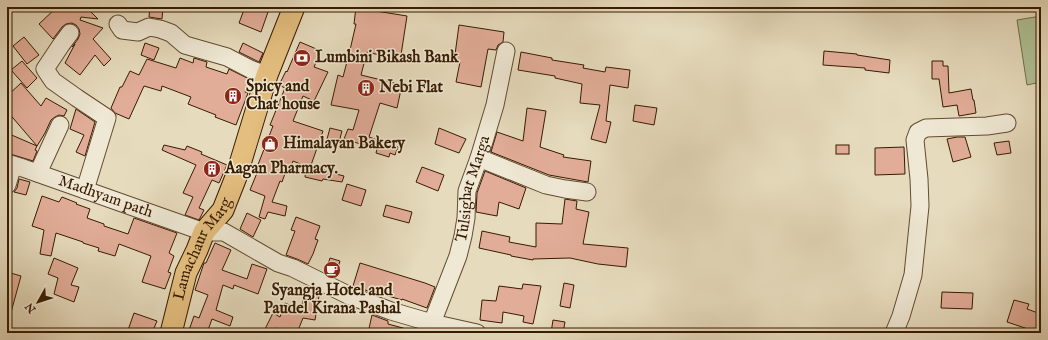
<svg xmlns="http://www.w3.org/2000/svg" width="1048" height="340" viewBox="0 0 1048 340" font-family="'IM FELL English',serif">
	<rect width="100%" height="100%" fill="#e6dbbd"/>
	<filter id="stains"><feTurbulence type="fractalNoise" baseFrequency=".005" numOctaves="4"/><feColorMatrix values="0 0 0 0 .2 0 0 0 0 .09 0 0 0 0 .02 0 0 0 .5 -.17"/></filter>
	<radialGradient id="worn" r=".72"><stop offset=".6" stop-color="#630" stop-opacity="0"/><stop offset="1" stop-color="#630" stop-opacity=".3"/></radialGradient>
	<polygon fill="#b0c195" stroke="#746e4b" points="1041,16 1041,82 1027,85 1017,20"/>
	<g fill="#e2ad98" stroke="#371b01">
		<polygon points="57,7 86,7 98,19 81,17 80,20 103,28 93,39 111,59 104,66 95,55 80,75 65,63 75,44 72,47 78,39 80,34 79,29 76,25 72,23 66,24 62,27 53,39 39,24"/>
		<polygon points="150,7 163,7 162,19 149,17"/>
		<polygon points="245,7 253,7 268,12 261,32 239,23"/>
		<polygon points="356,7 377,9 376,11 407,16 401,55 397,55 396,59 367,52 361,75 402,85 397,108 380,103 369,137 398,147 395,155 390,153 389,157 376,153 377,149 344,139 348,129 353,130 359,110 331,105 338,75 343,77 350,50 356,24 354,24"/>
		<polygon points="459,25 504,32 503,42 498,45 496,50 488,49 481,87 456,82 460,62 454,62"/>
		<polygon points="24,37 39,55 27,64 13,46"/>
		<polygon points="300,42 321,51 314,67 328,72 314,101 303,96 293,121 323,131 310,168 293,161 290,169 287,168 282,182 280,181 272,202 287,206 285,216 268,212 265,219 259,217 265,196 250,190 257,173 255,172 259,162 273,126 270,125 285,88 279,85 286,71 287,72"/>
		<polygon points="145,43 159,48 154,60 141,55"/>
		<polygon points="243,43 263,53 259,62 239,52"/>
		<polygon points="824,51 857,54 857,55 890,60 889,73 865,70 865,68 823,65"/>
		<polygon points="521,52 552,58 552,60 584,65 583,68 605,72 606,67 630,70 628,88 610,85 606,121 611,122 606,143 591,139 600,105 580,103 582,84 555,78 555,76 518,70"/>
		<polygon points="180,58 193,63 194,58 207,62 206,67 227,74 229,69 251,80 245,92 248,93 236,125 215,117 216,115 188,104 191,97 162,86 161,91 144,86 129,119 115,113 111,108 120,87 122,87 130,71 139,75 147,59 176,68"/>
		<polygon points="22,61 37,78 27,88 11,70"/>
		<polygon points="932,61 943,61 943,66 948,66 949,93 971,89 973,100 974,100 976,113 959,116 957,105 943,107 939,79 932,79"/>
		<polygon points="21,83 41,106 46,98 67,110 64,116 59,115 55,117 51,120 45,133 37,146 7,111 7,96"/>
		<polygon points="635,105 657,108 654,125 633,121"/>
		<polygon points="527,108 546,111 540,147 564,155 563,157 591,161 588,182 549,175 491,152 497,132 523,141"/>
		<polygon points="76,109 95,122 85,156 76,152 84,135 70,129"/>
		<polygon points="330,128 342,131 339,142 327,139"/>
		<polygon points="439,128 466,139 459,153 435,144"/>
		<polygon points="7,133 37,146 35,150 37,151 33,161 7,153"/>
		<polygon points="957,137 965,137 971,157 953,162 947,139"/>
		<polygon points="1009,141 1011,153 997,155 994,143"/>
		<polygon points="164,145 185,150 187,146 202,152 201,154 227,165 219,183 212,180 199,208 204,210 199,220 185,215 193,197 183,193 196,165 162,150"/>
		<rect x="836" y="145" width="13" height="9"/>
		<polygon points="904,147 905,174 875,175 875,148"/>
		<polygon points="422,167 444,175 438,191 416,182"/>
		<polygon points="306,168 312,169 312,168 336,172 336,174 344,176 342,182 323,179 322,181 305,177"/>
		<polygon points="485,171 526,188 519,209 499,202 497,216 476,212 477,193"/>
		<polygon points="19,179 30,182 26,195 14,192 17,188"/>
		<polygon points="347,184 366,190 361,206 342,200"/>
		<polygon points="42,196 59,202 62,197 77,203 76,204 90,209 87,218 104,224 104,226 128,234 134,218 177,233 169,253 174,256 168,272 171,273 165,289 142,282 151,256 119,244 115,256 98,251 99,248 83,243 83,242 56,233 51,256 40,254 44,230 32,226"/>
		<polygon points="565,199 577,201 576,209 589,212 583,244 628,248 626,267 598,264 570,258 533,259 533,260 511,256 511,255 479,248 482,231 510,237 509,242 536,247 536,223 562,224"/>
		<polygon points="386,205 412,212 409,223 383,216"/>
		<polygon points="247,213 261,220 253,237 240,229"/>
		<polygon points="296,217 320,226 315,239 318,240 313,254 308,264 297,259 286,255 295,231 291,230"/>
		<polygon points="215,243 231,250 222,270 247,279 252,264 267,269 258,294 234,285 233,289 223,285 216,310 233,317 230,326 212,319 207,333 188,333 194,316 199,318 208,295 195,290 204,263 206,263"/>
		<polygon points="54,258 78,268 71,285 79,287 74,302 54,294 58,278 48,274"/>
		<polygon points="330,258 340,261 335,277 325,273"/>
		<polygon points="360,263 425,283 435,287 427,308 402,299 402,300 371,291 371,292 353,286"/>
		<polygon points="7,272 21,276 10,316 7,316"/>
		<polygon points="564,283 574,285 570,308 560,306"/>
		<polygon points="523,284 541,286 533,324 523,322 524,316 503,312 502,323 480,320 482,300 496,301 499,286 522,289"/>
		<polygon points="942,292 973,293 972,309 941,308"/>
		<polygon points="304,294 319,296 315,320 303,318 297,333 288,333 276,328 274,333 263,333 273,313 280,317 285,303 301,310"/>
		<polygon points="1014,300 1029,304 1027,309 1041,314 1041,333 1029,333 1031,330 1007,322"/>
		<polygon points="134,313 157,321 152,333 127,333"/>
		<polygon points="372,315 388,321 388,324 410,330 410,333 368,333"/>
		<polygon points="553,320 565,322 563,333 551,333"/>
	</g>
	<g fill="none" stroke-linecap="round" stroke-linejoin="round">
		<defs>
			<g id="minor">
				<polyline points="118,24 122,30 138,32 149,27 160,29 171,33 185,45 227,57 250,69 267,75"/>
				<polyline points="70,33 61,45 45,69 53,81 77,98 107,118 85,190"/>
				<polyline points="479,158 546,185 565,189 587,192"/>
				<path id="s1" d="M7,164l6,1 10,3 181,64h20l54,31 15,5 55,27 43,16 41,12 45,10"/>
				<polyline points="38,173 60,125"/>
				<polyline points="7,185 13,165"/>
				<path id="s2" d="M432,323l26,-67 5,-20 3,-18 1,-27 12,-33 16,-53 11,-54"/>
				<polyline points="894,333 901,316 913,275 920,206 919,179 915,140 918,132 926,128 987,126 1007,123"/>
			</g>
			<g id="major">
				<path id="s3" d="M171,333l15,-60 11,-23 7,-18 19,-22 13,-33 31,-102 27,-68"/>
			</g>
		</defs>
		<use href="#minor" stroke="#634b30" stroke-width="19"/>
		<use href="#major" stroke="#371b01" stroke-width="23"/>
		<use href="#minor" stroke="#efe8d4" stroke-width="17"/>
		<use href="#major" stroke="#e3be7e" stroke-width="21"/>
	</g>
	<defs>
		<symbol id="bank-disc" viewBox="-11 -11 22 22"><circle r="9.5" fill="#8f2418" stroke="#efe8d4"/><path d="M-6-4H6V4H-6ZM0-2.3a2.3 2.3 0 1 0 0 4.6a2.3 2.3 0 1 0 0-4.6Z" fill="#fff"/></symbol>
		<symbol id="building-disc" viewBox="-11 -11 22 22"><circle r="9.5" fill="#8f2418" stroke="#efe8d4"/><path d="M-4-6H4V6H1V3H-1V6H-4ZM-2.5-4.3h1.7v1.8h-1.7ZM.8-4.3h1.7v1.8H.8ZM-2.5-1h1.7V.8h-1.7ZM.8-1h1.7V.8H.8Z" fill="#fff"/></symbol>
		<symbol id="shop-disc" viewBox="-11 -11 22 22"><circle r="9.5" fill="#8f2418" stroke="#efe8d4"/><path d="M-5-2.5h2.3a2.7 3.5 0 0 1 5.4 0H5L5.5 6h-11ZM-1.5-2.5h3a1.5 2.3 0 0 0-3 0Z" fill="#fff"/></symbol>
		<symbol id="cafe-disc" viewBox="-11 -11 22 22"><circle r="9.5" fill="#8f2418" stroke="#efe8d4"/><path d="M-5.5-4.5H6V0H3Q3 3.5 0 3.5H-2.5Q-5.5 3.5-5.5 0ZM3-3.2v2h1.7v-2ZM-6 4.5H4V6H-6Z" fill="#fff"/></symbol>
	</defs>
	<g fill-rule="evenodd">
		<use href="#bank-disc" x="292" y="48" width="20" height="20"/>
		<use href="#building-disc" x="356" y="78" width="20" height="20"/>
		<use href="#building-disc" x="223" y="86" width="20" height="20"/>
		<use href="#shop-disc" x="260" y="134" width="20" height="20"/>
		<use href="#building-disc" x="202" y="159" width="20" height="20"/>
		<use href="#cafe-disc" x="322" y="260" width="20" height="20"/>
	</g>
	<g text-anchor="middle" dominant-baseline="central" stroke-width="3" stroke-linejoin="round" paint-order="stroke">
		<g font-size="16" font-weight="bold" fill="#371b01" stroke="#efe8d4" text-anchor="start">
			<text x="315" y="58">Lumbini Bikash Bank</text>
			<text x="246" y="87">Spicy and<tspan x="246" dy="18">Chat house</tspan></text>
			<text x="379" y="88">Nebi Flat</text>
			<text x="283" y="144">Himalayan Bakery</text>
			<text x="225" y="169">Aagan Pharmacy.</text>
			<text x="332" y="291" text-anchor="middle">Syangja Hotel and<tspan x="332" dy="18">Paudel Kirana Pashal</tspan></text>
		</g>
		<g font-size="16" fill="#371b01" stroke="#efe8d4">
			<text stroke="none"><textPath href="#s2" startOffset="141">Tulsighat Marga</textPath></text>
			<text stroke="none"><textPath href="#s1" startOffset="104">Madhyam path</textPath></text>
			<text stroke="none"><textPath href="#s3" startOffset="91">Lamachaur Marg</textPath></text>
		</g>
	</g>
	<rect width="1048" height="340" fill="none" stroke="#e6dbbd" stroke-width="24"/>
	<rect x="8" y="8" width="1032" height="324" fill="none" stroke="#371b01" stroke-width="2"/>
	<rect x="12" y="12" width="1024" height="316" fill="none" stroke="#371b01"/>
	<g transform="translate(38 302) rotate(231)" stroke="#efe8d4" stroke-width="3" paint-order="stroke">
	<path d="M0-3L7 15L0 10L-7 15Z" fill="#371b01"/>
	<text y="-6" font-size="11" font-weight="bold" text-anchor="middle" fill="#371b01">N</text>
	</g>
	<rect width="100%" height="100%" filter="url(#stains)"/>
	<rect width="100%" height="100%" fill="url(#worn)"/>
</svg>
